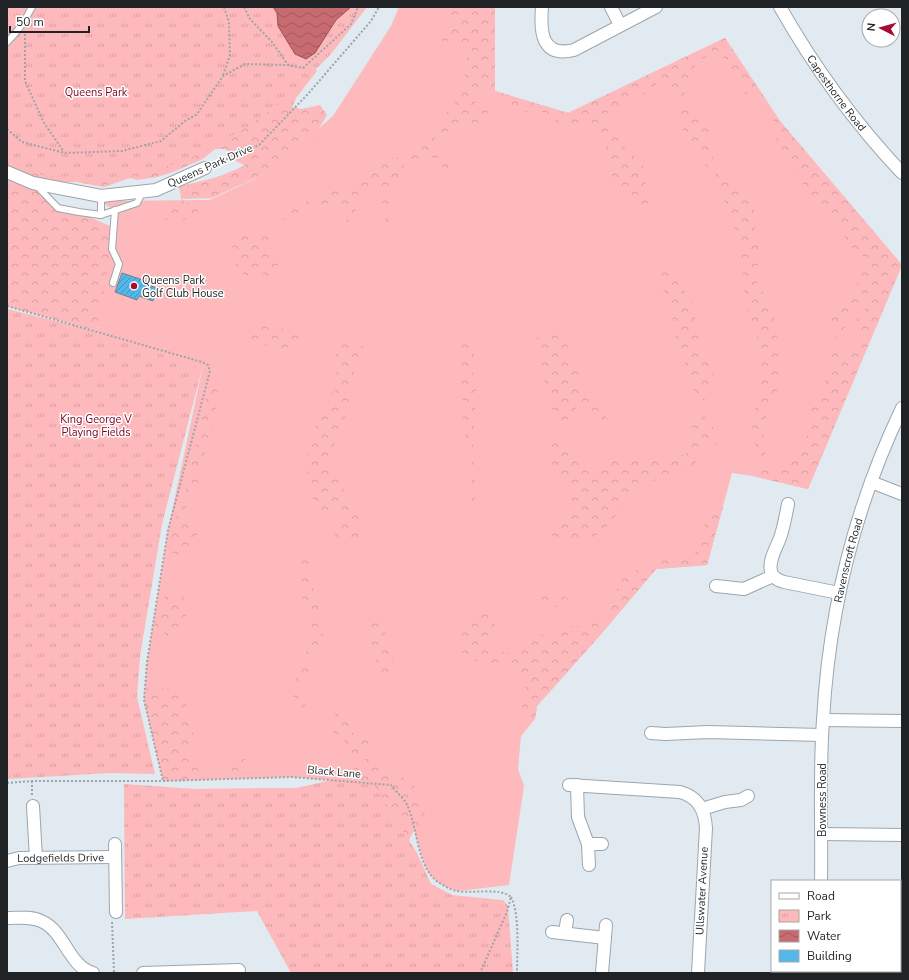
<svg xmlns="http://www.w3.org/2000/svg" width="909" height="980" viewBox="0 0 909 980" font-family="'Nunito Sans',sans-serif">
	<defs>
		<pattern id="forest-crowns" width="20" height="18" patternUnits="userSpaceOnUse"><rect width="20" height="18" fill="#fdb9bb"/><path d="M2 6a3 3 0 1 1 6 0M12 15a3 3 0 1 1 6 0" fill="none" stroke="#d89fa1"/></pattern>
		<pattern id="park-tufts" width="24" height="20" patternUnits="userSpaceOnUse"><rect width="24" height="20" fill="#fdb9bb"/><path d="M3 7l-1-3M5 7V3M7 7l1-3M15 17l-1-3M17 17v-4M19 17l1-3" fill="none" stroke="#d89fa1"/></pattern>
		<pattern id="water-waves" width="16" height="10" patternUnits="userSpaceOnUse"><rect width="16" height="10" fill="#c76b71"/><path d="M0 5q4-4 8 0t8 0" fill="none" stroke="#a1585d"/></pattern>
		<pattern id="building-hatch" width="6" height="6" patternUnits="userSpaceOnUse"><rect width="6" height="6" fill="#54b7e9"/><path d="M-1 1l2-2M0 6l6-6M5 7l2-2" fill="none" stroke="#4594bd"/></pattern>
	</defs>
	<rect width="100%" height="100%" fill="#e0eaf0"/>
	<polygon fill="#fdb9bb" points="399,7 495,7 495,91 568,113 725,38 780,121 902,265 808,489 753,476 732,473 707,565 656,569 603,632 537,706 535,719 521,736 518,769 524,786 509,885 458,891 448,888 437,882 428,872 424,863 414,830 391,785 292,777 163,781 144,700 147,662 168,530 202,370 97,331 115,210 99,201 210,200 271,171 333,116 391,26"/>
	<g fill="url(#forest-crowns)">
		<path d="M451,7h44v84l73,22 157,-75 55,83 122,144 -94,224 -55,-13 8,-10 8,-1h12l7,-4 5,-2 12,-14 1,-8 4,-5 2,-11 -3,-16 9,-7 4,-13 8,-8 4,-10 -6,-5 -2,-6 9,-6c17,10 18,5 24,-11l-4,-9 2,-11 6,-8 5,-4 7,-13 -3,-4c-11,6 -8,13 -15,21 -4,4 -9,6 -14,8l2,13 -10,5 -5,-23c13,-6 21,-13 29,-24l-2,-9 2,-10 9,-6 3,-7 -14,-3 -19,-29 -3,-8 -8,-3 -11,-6 -6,-15 -14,-21 -15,-17 -5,-11 1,-15 -5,-14 -8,-7 -8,-12c-37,-6 -8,-57 -61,-36 0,9 -6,16 -9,24 -7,21 10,34 24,46l-2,16 2,7 19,24 10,8 13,16 4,15 -1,21 6,15 -5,17 1,14 13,18 6,23 2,30v33l-3,12 -6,4c-4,19 -9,38 -1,57l-8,-2 -6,-16 -2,-18 8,-43 -3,-51 -12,-25 -4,-54 -10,-36 -7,-15 -10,-30 -12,-8 -13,-18 -6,-14 -6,-32 2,-10 -7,-1 -15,-4 -25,18 -26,12 1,6 13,22 11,12 7,5 8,10 -1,18 4,11 1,14c-22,-5 -31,-16 -38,-36 -2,-5 -4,-10 -5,-15 -1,-3 0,-6 0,-9 -1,-9 -5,-23 -13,-28 -6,-3 -12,4 -18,5 -6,0 -12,-1 -18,-3l-4,-9 -10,-5h-17l-15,-5 -11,-6 -16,-10 -11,8 4,8 9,4 5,13c-10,6 -22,2 -33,1l-7,6 -16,4 -2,5 3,9c10,5 12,10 14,21h-7l-4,-10 -3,-3c-9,1 -16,4 -26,3l-1,-6 9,-9 12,-8 5,-10 21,-28 7,-20 3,-21 -1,-7 -4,-5 -13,-5 -10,-1 -10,2 -2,-3c6,-7 14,-7 23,-6l4,-5 -5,-13z"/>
		<path d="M313,66l4,5 -21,27 -4,9 10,2 18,-4 7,10 -15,25 -41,31 -59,27 -30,1 2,3 15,4 -2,9c-11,5 -25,9 -37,2l4,-9 18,-2 -3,-20c22,-4 46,-10 66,-21 -8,-3 -13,-5 -16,-14l-4,-2h-10l-12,10 -30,13 -16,5 -20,3 -7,-2 -26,9 -27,-5h-24l-41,-12 -5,-75z"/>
		<path d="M397,157l7,8 -4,16 -7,1 -3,8v47c-6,-17 -6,-36 -13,-53h-5l-3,6 -6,4 -2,11 -5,5 1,8 -6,5h-4l-1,-10 -8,-2 3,-8 -2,-6c-5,3 -10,7 -15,9 -8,2 -16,4 -24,9l-4,-1 -16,7 -6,-3 5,-7 16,-4 27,-13 29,-8 11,-6h4c10,-16 12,-19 31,-23z"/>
		<polygon points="7,173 33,183 58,207 79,212 114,228 97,331 7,306"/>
		<path d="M272,232l2,4 -12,8 -1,2 3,3 12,-1 5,4 1,9 -2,4 -6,1v11h-7l-2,-3 -11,-2 -5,4c-13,-2 -15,-14 -13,-24l-7,-9 7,-8z"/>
		<polygon points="663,269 669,272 677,279 693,303 700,348 708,360 713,375 704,401 694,392 688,369 677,345 672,316 658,276"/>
		<path d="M259,315l10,1 2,11 8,-1 7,5 9,1 4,5 -4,11 -13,3 -8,-1 -8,-5 -10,1 -5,-3v-12c7,-4 9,-7 8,-16z"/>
		<path d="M561,329l8,9 -3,17c9,8 12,15 14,28l16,13 5,15 8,10 -9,6 -9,-19 -11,-6 -11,17 -6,2c-17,-10 -18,-40 -22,-57 -2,-9 -6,-16 -7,-25l15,-7z"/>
		<polygon points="460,338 471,341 475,360 472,378 478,396 474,416 473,446 476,503 472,503 469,456 463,421 463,390 458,360"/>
		<path d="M356,340l12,11 -13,11c-2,16 -3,34 -8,50 -5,17 -13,33 -19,50l7,9 15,31 7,7 6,23 -11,10 -12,1 -7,-12 6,-11 -4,-12 -16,6c-2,-12 -10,-20 -12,-32l1,-44 13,-19 10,-26 10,-7c-7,-17 -6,-22 -4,-40z"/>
		<polygon points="219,377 216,408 212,429 203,460 200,481 191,491 185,510 188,517 195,519 199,534 194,537 197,543 188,558 171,552 170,543 175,520 184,500 190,470 199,435 206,397 213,379"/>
		<path d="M701,412c4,4 7,10 11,14 3,4 7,6 10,10l-4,9 -10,-4c-3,6 -6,15 -11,20 -8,9 -22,15 -33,18 -9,2 -12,0 -21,5l-41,48 -13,7 -14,5 -1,-3 -9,-1 -7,2 -7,-8 1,-10c12,-6 22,-13 19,-28 -1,-3 -1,-6 -2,-9 -4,-6 -11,-10 -14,-17 -3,-5 -5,-14 -6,-21l7,-10 7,2 8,6 2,10 9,12 15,1c5,-5 11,-11 19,-12 10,0 9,5 21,-1l21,4 16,-3 13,-5 5,-7 4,-11 -7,-15v-6z"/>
		<polygon points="716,506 723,507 707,565 656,569 607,627 610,614 604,603 614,596 621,580 645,565 655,561 692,560 704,531 705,514 710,515"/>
		<polygon points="299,555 308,555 315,599 320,605 323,635 300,691 306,701 304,709 298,706 291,691 311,640 309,619 301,593 302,577"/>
		<polygon points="544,590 552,596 566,597 569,600 564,602 562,606 556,607 553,604 547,604 543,600 534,597 533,591"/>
		<path d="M175,591c21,8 10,28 4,43l-12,2 -12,-11 6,-21 6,-11z"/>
		<path d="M480,613h9l8,16 -6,8 1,11 19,6 10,-1c2,-10 7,-17 15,-22l9,5 10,3 5,-10 9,-3h10l10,-8 7,2 7,12 -66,74 -2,13 -12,-3 -1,-9 5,-17 -10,-20c-17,-4 -71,-8 -55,-35 4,-9 11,-16 18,-22z"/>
		<path d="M375,617h7l6,9 -3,8 1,15 6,8 1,12 -10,6 -6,-3c0,-5 0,-11 -2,-16 -4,-15 -10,-25 0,-39z"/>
		<polygon points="145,688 175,689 186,704 194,726 189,760 202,767 204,777 200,780 163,781 144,700"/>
		<path d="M336,706c10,6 16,13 15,26l9,5h14l4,9 -28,10 -4,-3 -1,-11 -12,-9z"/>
		<path d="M367,758l6,1c7,13 8,19 25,15 21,15 27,18 27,46l-11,10 -7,14 -104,-47 -179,-13 71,5 102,-1 45,-10z"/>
		<polygon points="245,759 249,765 245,774 238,777 230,773 230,767 236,760"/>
	</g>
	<g fill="url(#park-tufts)">
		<polygon points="7,7 367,7 331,54 305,80 273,108 247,127 214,146 189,159 162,168 126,176 94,177 46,176 7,167"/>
		<polygon points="7,309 97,331 202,369 162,524 140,656 137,697 155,774 111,773 7,779"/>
		<polygon points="342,778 375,786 417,853 431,884 452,895 503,900 508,906 513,973 291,973 257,911 125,919 124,784 195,789 297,788"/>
	</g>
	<polygon fill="url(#water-waves)" stroke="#95555a" points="273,7 351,7 336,20 315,53 306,59 295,54 278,26 277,13"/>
	<polygon fill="url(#building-hatch)" stroke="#778086" points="122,273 146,281 145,284 157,288 153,301 139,296 137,300 115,292"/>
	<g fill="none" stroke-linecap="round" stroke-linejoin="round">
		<defs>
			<g id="lane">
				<path d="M7,42c11,-10 18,-21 25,-35"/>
				<polyline points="36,185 58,208 79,212 101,215 137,203 143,191"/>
				<polyline points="101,215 101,196"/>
				<polyline points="113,283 119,264 112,249 115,210"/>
			</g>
			<g id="street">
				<path d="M542,7c-2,24 -1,51 32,43l82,-43"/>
				<polyline points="611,7 620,25"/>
				<path id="s1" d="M780,7c34,60 75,116 122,166"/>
				<polyline points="7,172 33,183 101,196 156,190 205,168"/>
				<polyline points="871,482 902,494"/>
				<path d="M788,504c-2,11 -4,21 -7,31 -3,11 -13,24 -10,36 1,6 6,9 13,11l55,11"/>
				<polyline points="716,586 744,589 773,576"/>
				<polyline points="823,720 902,721"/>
				<polyline points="651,733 665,734 709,732 822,735"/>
				<path d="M569,785l111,7c18,5 25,18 26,36l-8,145"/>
				<polyline points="577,785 578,817 588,844 589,865"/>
				<polyline points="33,806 36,858"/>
				<polyline points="702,809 725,802 741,800 748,796"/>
				<polyline points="822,834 902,835"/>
				<polyline points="115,844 116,912"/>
				<polyline points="588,844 602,844"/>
				<path id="s2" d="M7,861l12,-3 96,-1"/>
				<path id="s3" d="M821,881c1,-53 -2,-107 2,-161 6,-108 32,-214 79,-312"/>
				<path d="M7,918c11,0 24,-2 34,3 24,10 27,45 52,52"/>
				<polyline points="552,932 605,938"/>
				<polyline points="565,933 567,920"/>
				<polyline points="143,973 239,970"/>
				<polyline points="602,973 606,925"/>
				<polyline points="817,973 817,971"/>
			</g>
		</defs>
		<use href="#lane" stroke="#9da6ac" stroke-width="8"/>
		<use href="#street" stroke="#9da6ac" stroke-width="14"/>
		<g stroke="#9da5a9" stroke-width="2" stroke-dasharray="2 2" stroke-linecap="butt">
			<polyline points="244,7 250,19 272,42 288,65"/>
			<polyline points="25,34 25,81 44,123 64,152"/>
			<polyline points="223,75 230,55 229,22 224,7"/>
			<polyline points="7,129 22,142 65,153 122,151 161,141 185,121 197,114 223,76 245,64 288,65 303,68 351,24 358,7"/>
			<polyline points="215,164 259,145 307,95 371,21 379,7"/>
			<polyline points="7,306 202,362 208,365 210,371 168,530 147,662 144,700 163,781"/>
			<polyline points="32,781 32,795"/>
			<path d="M7,783l25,-2h131l129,-4 99,8c5,7 14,14 17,22 10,23 9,60 30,75 6,4 13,8 19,9 15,3 43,-4 54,6l-4,15 -27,61"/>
			<path d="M511,897c9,17 6,56 6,76"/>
			<polyline points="112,922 114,973"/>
		</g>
		<use href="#lane" stroke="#fff" stroke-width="6"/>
		<use href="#street" stroke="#fff" stroke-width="12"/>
	</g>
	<circle fill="#a60c33" stroke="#fff" stroke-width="1.5" cx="134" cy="286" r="4"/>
	<g text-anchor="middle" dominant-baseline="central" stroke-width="3" stroke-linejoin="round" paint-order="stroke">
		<g font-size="11" fill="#7c0323" stroke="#fff">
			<text x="96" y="92">Queens Park</text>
			<text x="96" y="419">King George V<tspan x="96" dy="13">Playing Fields</tspan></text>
		</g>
		<g font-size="11" fill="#1f2325" stroke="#fff">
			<text stroke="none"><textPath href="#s1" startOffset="103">Capesthorne Road</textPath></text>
			<text transform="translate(210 166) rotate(-24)">Queens Park Drive</text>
			<text stroke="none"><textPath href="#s3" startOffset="323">Ravenscroft Road</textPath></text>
			<text transform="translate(334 772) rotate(5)">Black Lane</text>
			<text transform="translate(822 800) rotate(-90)">Bowness Road</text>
			<text stroke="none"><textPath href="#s2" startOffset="54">Lodgefields Drive</textPath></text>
			<text transform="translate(702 891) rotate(-87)">Ullswater Avenue</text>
		</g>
		<g font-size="11" fill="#1f2325" stroke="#fff" text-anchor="start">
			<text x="142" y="280">Queens Park<tspan x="142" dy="13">Golf Club House</tspan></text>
		</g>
	</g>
	<rect width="909" height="980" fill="none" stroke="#1f2325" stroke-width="16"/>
	<rect x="771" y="880" width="130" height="92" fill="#ffffff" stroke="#a5a7a8"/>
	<rect x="779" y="893" width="20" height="6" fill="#ffffff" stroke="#a5a7a8"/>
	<text x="807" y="900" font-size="12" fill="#1f2325">Road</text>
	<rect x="779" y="910" width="20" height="12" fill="url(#park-tufts)" stroke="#a5a7a8"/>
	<text x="807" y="920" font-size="12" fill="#1f2325">Park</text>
	<rect x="779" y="930" width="20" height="12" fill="url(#water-waves)" stroke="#a5a7a8"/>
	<text x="807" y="940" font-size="12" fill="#1f2325">Water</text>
	<rect x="779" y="950" width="20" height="12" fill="#54b7e9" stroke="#a5a7a8"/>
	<text x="807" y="960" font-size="12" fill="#1f2325">Building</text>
	<g transform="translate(881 28) rotate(276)"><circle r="19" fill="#ffffff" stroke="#a5a7a8"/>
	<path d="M0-3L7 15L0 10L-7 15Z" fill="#a60c33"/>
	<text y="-6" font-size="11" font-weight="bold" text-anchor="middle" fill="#1f2325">N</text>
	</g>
	<path d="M10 26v6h79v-6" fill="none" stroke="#1f2325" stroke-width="2"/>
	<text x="16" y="26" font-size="12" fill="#1f2325" stroke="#ffffff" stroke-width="3" paint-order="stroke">50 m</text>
</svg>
